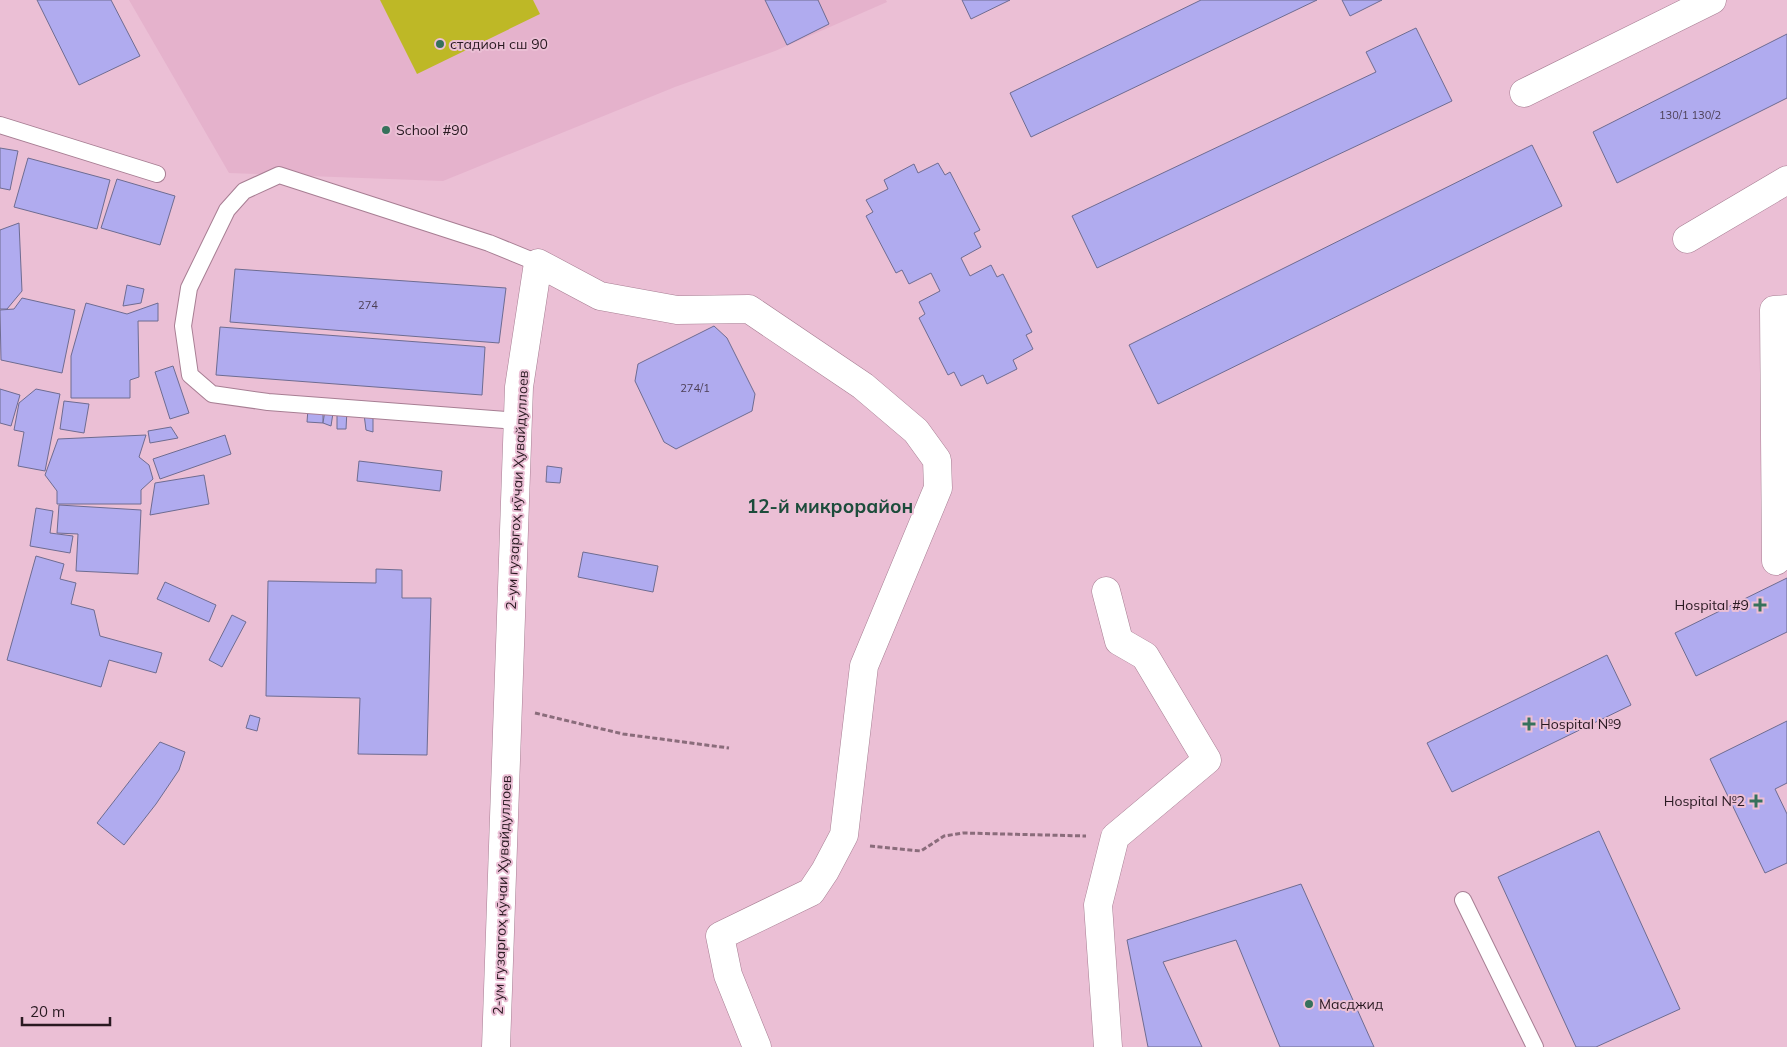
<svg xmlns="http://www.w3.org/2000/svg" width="1787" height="1047" viewBox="0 0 1787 1047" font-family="Mulish,sans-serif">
	<rect width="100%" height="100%" fill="#ebbfd5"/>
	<polygon fill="#e5b2cc" points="129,0 886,0 887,2 775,51 675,87 443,181 229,173"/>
	<polygon fill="#beb826" points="380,0 533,0 540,14 417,74"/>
	<g fill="#b0abef" stroke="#6e6c91">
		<polygon points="37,0 111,0 140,56 79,85"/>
		<polygon points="765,0 818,0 829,24 787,45"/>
		<polygon points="962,0 1010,0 971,19"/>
		<polygon points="1201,0 1317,0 1031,137 1010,93"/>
		<polygon points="1342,0 1382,0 1350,16"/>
		<polygon points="1416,28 1452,101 1097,268 1072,216 1376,72 1366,52"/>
		<polygon points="1787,34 1787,98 1617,183 1593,132"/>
		<polygon points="1532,145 1562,206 1158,404 1129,345"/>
		<polygon points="0,148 18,151 10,190 0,188"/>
		<polygon points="28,158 110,180 97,229 14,207"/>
		<polygon points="938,163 945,175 950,172 980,230 974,233 981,247 961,258 970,276 991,265 997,277 1003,274 1032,332 1026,335 1033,349 1013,360 1017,369 987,384 983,375 961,386 954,372 948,375 919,318 925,314 919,302 940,291 931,273 909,284 902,270 896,273 866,216 873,212 866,200 888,189 884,180 914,164 918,173"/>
		<polygon points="117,179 175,196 160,245 101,228"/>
		<polygon points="19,223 22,291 7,309 0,309 0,230"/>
		<polygon points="235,269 506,288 499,343 230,322"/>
		<polygon points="127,285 144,289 141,303 123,306"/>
		<polygon points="22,298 75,310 62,373 1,360 0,310 14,309"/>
		<polygon points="86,303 127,314 158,303 158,321 138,321 139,377 130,380 130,398 71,398 71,356"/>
		<polygon points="714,326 727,338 755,394 752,411 676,449 664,442 635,381 638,364"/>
		<polygon points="220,327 485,347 482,395 216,375"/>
		<polygon points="173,366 189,413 170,419 155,372"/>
		<polygon points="0,389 20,395 11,426 0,423"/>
		<polygon points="36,389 60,394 45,471 18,466 24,432 14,430 19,403"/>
		<polygon points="64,401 89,404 84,433 60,429"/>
		<polygon points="308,409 323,410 323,423 307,422"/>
		<polygon points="325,410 333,413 331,426 323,423"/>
		<polygon points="337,410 347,410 346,429 337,429"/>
		<polygon points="364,414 373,417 373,432 366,430"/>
		<polygon points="171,427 178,438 150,443 148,431"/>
		<polygon points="146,435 139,457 149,465 153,479 141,490 141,504 57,504 57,491 45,475 58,439"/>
		<polygon points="225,435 231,454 160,479 153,459"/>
		<polygon points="359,461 442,471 440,491 357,481"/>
		<polygon points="547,466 562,468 560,483 546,482"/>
		<polygon points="204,475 209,504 150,515 155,483"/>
		<polygon points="59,505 141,510 138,574 76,571 78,534 57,533"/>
		<polygon points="36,508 53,511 50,533 73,536 70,553 30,546"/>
		<polygon points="583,552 658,566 653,592 578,577"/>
		<polygon points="36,556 64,564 60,579 76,583 71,604 94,610 100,636 162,653 156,673 109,660 101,687 7,660"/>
		<polygon points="376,569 402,570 402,598 431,598 427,755 358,754 360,698 266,696 268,581 376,583"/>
		<polygon points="1787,578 1787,632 1696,676 1675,633"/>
		<polygon points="165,582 216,605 209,622 157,599"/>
		<polygon points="232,615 246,622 222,667 209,660"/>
		<polygon points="1607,655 1631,705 1452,792 1427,743"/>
		<polygon points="250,715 260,718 257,731 246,728"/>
		<polygon points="1787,721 1787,783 1775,789 1787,814 1787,863 1765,873 1710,759"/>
		<polygon points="160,742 185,752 179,770 156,804 124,845 97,823"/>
		<polygon points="1599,831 1680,1009 1596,1047 1576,1047 1498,877"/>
		<polygon points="1301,884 1374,1047 1280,1047 1236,940 1163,962 1202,1047 1148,1047 1127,940"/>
	</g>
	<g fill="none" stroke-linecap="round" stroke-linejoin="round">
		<defs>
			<g id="service">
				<polyline points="0,125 157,174"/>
				<polyline points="518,421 268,402 212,394 190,375 183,326 189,288 227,210 244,191 279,175 489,243 538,263"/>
				<polyline points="1463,900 1535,1047"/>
			</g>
			<g id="minor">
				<polyline points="1524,93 1712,0"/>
				<polyline points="1687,239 1787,180"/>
				<polyline points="1776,561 1774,310 1787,309"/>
				<polyline points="1106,591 1119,641 1145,656 1207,760 1115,837 1098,905 1108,1047"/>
				<polyline points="496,1047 519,387 538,263 600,296 677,310 749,309 863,386 916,431 937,460 938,488 864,666 844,835 825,871 811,892 720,936 728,975 757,1047"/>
			</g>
		</defs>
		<use href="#service" stroke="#a77e93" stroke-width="18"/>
		<use href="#minor" stroke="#a77e93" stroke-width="29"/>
		<g stroke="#8a6c7b" stroke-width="3" stroke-dasharray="5 2.5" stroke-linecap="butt">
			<polyline points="535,713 623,734 729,748"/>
			<polyline points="870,846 921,851 944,836 963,833 1086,836"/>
		</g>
		<use href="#service" stroke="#fff" stroke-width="16"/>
		<use href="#minor" stroke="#fff" stroke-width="28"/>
	</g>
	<g fill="#36715b" stroke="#ebbfd5" stroke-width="2">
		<circle cx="440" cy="44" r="5"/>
		<circle cx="386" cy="130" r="5"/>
		<path d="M1757.5 597.5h5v5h5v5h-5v5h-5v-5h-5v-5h5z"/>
		<path d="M1526.5 716.5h5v5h5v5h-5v5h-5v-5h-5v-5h5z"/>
		<path d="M1753.5 793.5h5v5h5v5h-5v5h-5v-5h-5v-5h5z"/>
		<circle cx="1309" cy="1004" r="5"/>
	</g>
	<g text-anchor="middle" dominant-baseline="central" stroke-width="4" stroke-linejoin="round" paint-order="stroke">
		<g font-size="11" fill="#4b3e54">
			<text x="1690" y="115">130/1 130/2</text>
			<text x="368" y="305">274</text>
			<text x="695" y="388">274/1</text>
		</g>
		<g font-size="14" fill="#291921" stroke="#ebbfd5" text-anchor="start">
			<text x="450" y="44">стадион сш 90</text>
			<text x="396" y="130">School #90</text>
			<text x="1749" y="605" text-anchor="end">Hospital #9</text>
			<text x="1540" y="724">Hospital №9</text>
			<text x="1745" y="801" text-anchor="end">Hospital №2</text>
			<text x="1319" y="1004">Масджид</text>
		</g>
		<g font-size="14" fill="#291921" stroke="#ebbfd5">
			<text transform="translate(517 490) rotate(-87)">2-ум гузаргоҳ кӯчаи Ҳувайдуллоев</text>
			<text transform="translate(502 895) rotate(-88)">2-ум гузаргоҳ кӯчаи Ҳувайдуллоев</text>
		</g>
		<g font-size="19" font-weight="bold" fill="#1c4c3b" stroke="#ebbfd5">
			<text x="830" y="506">12-й микрорайон</text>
		</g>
	</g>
	<path d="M22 1017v8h88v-8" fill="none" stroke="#291921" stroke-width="2.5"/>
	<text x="30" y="1017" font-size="15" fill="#291921" stroke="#ebbfd5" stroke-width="4" paint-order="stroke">20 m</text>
</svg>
